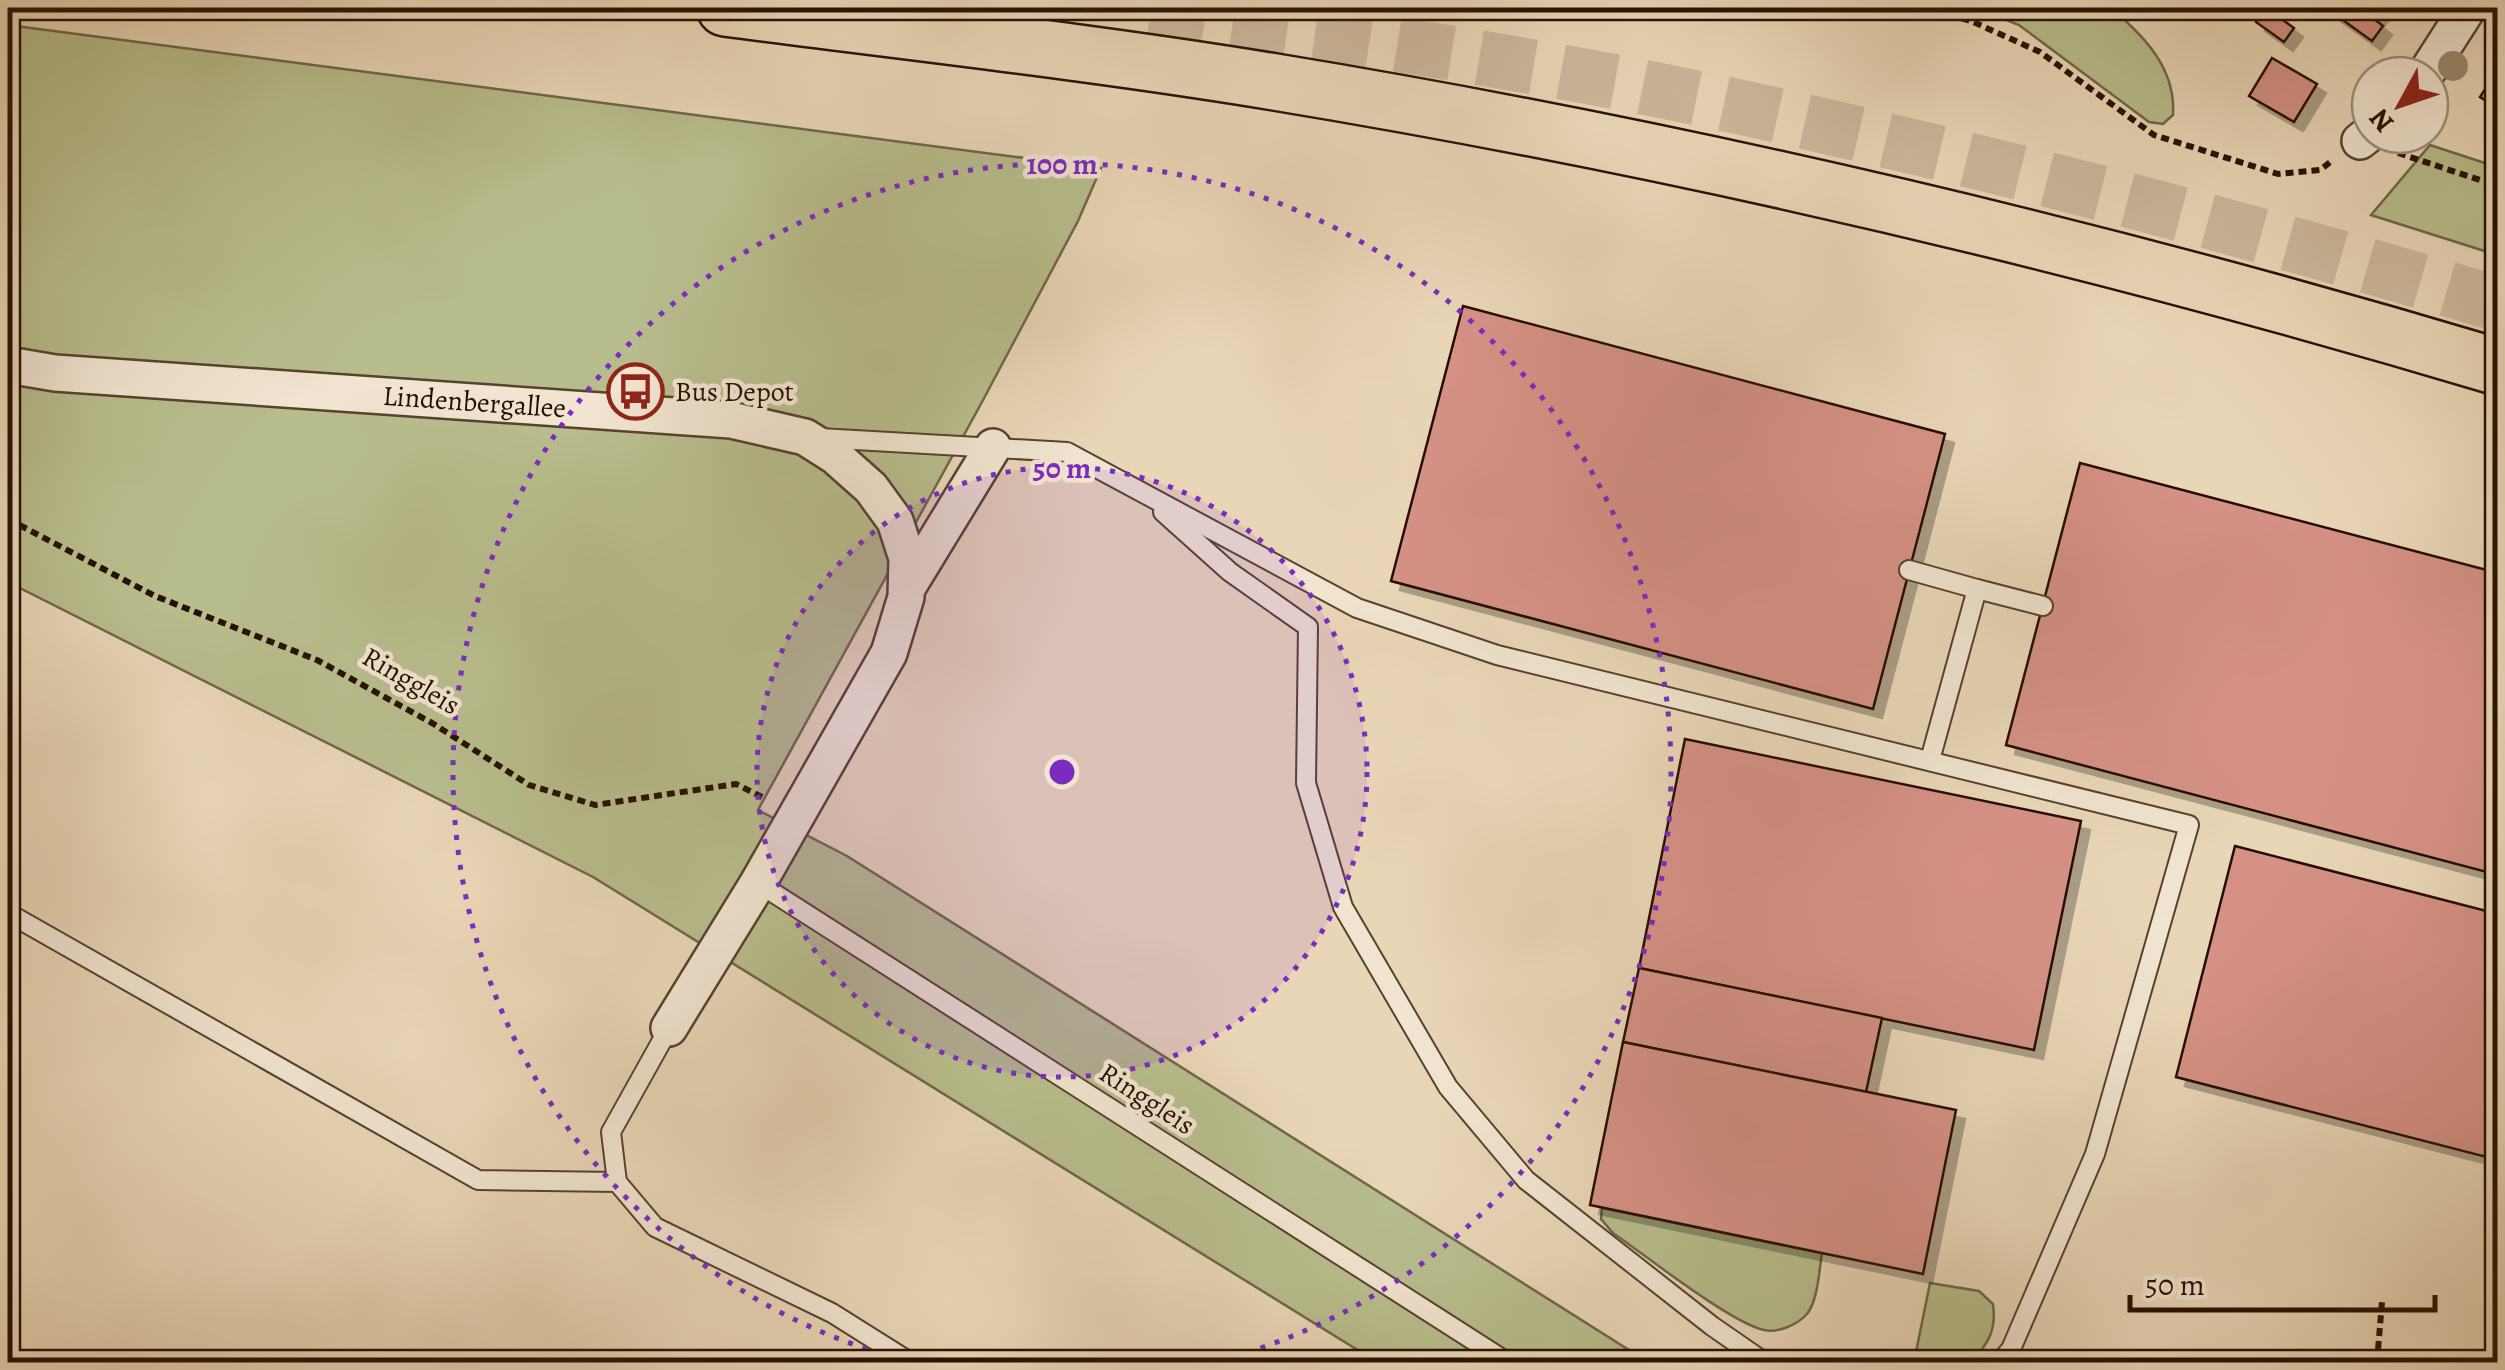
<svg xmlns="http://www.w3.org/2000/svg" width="2505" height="1370" viewBox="0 0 2505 1370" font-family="Alegreya,serif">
	<defs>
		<filter id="shadow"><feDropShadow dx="9" dy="9" stdDeviation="0" flood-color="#0004"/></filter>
	</defs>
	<rect width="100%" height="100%" fill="#e9d6b7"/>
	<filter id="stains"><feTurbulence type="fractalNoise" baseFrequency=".002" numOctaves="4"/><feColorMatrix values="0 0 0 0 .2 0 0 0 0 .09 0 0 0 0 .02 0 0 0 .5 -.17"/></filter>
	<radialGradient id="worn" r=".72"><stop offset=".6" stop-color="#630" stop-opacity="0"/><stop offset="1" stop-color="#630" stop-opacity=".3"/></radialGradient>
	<g fill="#b8bd8d" stroke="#6f6747" stroke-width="2.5">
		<path d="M1976,8h135c33,28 65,60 62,107l-10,9 -14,-2 -130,-97z"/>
		<polygon points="8,25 1101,168 1078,221 982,402 758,810 847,856 1648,1362 1377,1362 593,877 8,582"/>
		<polygon points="2430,145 2497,167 2497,255 2371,215"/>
		<path d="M1602,1208l220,45c-3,18 -4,47 -15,61 -10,11 -29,19 -43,16 -33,-7 -119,-75 -151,-97l-12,-14z"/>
		<path d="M1930,1283l49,8 14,13c4,26 -5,41 -23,58h-56z"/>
	</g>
	<g fill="#d59186" stroke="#261101" stroke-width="2.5" filter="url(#shadow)">
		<polygon points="2266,8 2294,28 2284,42 2256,22"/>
		<polygon points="2326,8 2382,8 2374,19 2383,26 2372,41"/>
		<polygon points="2272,58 2317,84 2294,122 2249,96"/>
		<polygon points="2498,69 2498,108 2480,97"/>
		<polygon points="1463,306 1945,434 1873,709 1391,581"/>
		<polygon points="2080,463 2498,573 2498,875 2006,745"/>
		<polygon points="1685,739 2081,821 2034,1050 1639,968"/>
		<polygon points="2235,846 2498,914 2498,1160 2176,1077"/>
		<polygon points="1639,968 1882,1018 1866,1092 1623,1042"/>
		<polygon points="1623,1042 1956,1110 1923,1274 1590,1205"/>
	</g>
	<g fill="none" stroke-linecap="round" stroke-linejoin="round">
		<path stroke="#ccb89c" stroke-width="55" stroke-dasharray="55 28" stroke-linecap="butt" d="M1151,8c201,29 404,58 602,102 250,55 499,120 745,194"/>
		<defs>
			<g id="lane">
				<polyline points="820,438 1067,452 1357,608 1497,655 2189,825 2095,1154 2011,1349 2000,1362"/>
				<polyline points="1163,512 1230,572 1308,627 1306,783 1343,907 1448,1087 1526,1180 1712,1326 1764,1362"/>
				<polyline points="1909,570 1977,589 1930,760"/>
				<polyline points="1977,589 2043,606"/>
				<polyline points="758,883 1507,1362"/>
				<polyline points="8,913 478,1180 617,1182"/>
				<polyline points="669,1028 611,1132 617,1182 655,1227 832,1313 910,1362"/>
			</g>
			<g id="street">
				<polyline points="2425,75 2468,8"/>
				<polyline points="2360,141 2370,133"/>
				<path id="s1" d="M8,365l47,8 676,47 74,17 30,19 36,32 24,33 12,37 -1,39 -17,56 -131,230 -89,145"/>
				<polyline points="907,588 993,447"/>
			</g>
			<path id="highway" d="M725,8c183,24 368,44 550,74 413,68 822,165 1223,285"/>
		</defs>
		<use href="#lane" stroke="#57422e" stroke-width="22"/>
		<use href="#street" stroke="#57422e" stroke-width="40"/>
		<use href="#highway" stroke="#261101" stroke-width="60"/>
		<g stroke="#261101" stroke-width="6" stroke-dasharray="8 5" stroke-linecap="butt">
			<polyline points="1924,8 1971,21 2040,52 2154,135 2278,174 2320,170 2333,160"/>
			<polyline points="2398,153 2498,186"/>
			<polyline points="8,519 155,596 317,660 432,723 529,785 595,805 736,784 764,798"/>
			<polyline points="2377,1362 2382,1302"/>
		</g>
		<use href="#lane" stroke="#f1e4d0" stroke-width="18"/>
		<use href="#street" stroke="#f1e4d0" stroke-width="35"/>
		<use href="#highway" stroke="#e9d6b7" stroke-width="55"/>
	</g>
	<circle fill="#9a8b6e" cx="2453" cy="66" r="15"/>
	<circle cx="1062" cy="772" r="305" fill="#7b2cbf" fill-opacity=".12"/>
	<g fill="none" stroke="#7b2cbf" stroke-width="5" stroke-dasharray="5 10">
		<circle cx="1062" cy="772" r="305"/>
		<path d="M910 1362A609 609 0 1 1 1214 1362"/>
	</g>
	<defs>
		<symbol id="bus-ring" viewBox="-11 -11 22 22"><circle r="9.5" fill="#f1e4d0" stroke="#8f2418" stroke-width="1.5"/><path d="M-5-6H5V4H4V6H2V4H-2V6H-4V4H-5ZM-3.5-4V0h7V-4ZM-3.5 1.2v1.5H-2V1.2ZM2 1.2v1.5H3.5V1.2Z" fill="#8f2418"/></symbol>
	</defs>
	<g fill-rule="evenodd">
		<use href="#bus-ring" x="604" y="360" width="63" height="63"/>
	</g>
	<g text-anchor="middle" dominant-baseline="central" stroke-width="9" stroke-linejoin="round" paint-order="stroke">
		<g font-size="28" fill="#261101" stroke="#f1e4d0" text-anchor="start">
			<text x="675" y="392">Bus Depot</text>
		</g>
		<g font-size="28" fill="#261101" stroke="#f1e4d0">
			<text stroke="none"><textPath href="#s1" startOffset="468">Lindenbergallee</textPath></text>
			<text transform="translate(411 681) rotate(30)">Ringgleis</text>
			<text transform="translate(1147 1099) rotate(33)">Ringgleis</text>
		</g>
	</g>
	<circle cx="1062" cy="772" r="15" fill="#7b2cbf" stroke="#f1e4d0" stroke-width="5"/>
	<g font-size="30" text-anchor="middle" font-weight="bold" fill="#7b2cbf" stroke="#f1e4d0" stroke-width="9" stroke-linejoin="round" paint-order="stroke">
		<text x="1062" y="174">100 m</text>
		<text x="1062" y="478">50 m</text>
	</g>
	<rect width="2505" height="1370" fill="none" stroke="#e9d6b7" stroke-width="40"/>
	<rect x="10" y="10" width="2485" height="1350" fill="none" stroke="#261101" stroke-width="5"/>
	<rect x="20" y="20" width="2465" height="1330" fill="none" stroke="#261101" stroke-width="2.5"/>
	<g transform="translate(2400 105) rotate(230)"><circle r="48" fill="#f1e4d0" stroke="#a0907d" stroke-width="2.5"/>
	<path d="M0-8L18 38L0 25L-18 38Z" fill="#8f2418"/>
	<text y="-15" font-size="28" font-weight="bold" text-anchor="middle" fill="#261101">N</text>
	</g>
	<path d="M2130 1295v15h305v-15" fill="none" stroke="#261101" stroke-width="5"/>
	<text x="2145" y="1295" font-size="30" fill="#261101" stroke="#f1e4d0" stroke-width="8" paint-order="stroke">50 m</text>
	<rect width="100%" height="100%" filter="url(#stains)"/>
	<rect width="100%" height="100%" fill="url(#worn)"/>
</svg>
